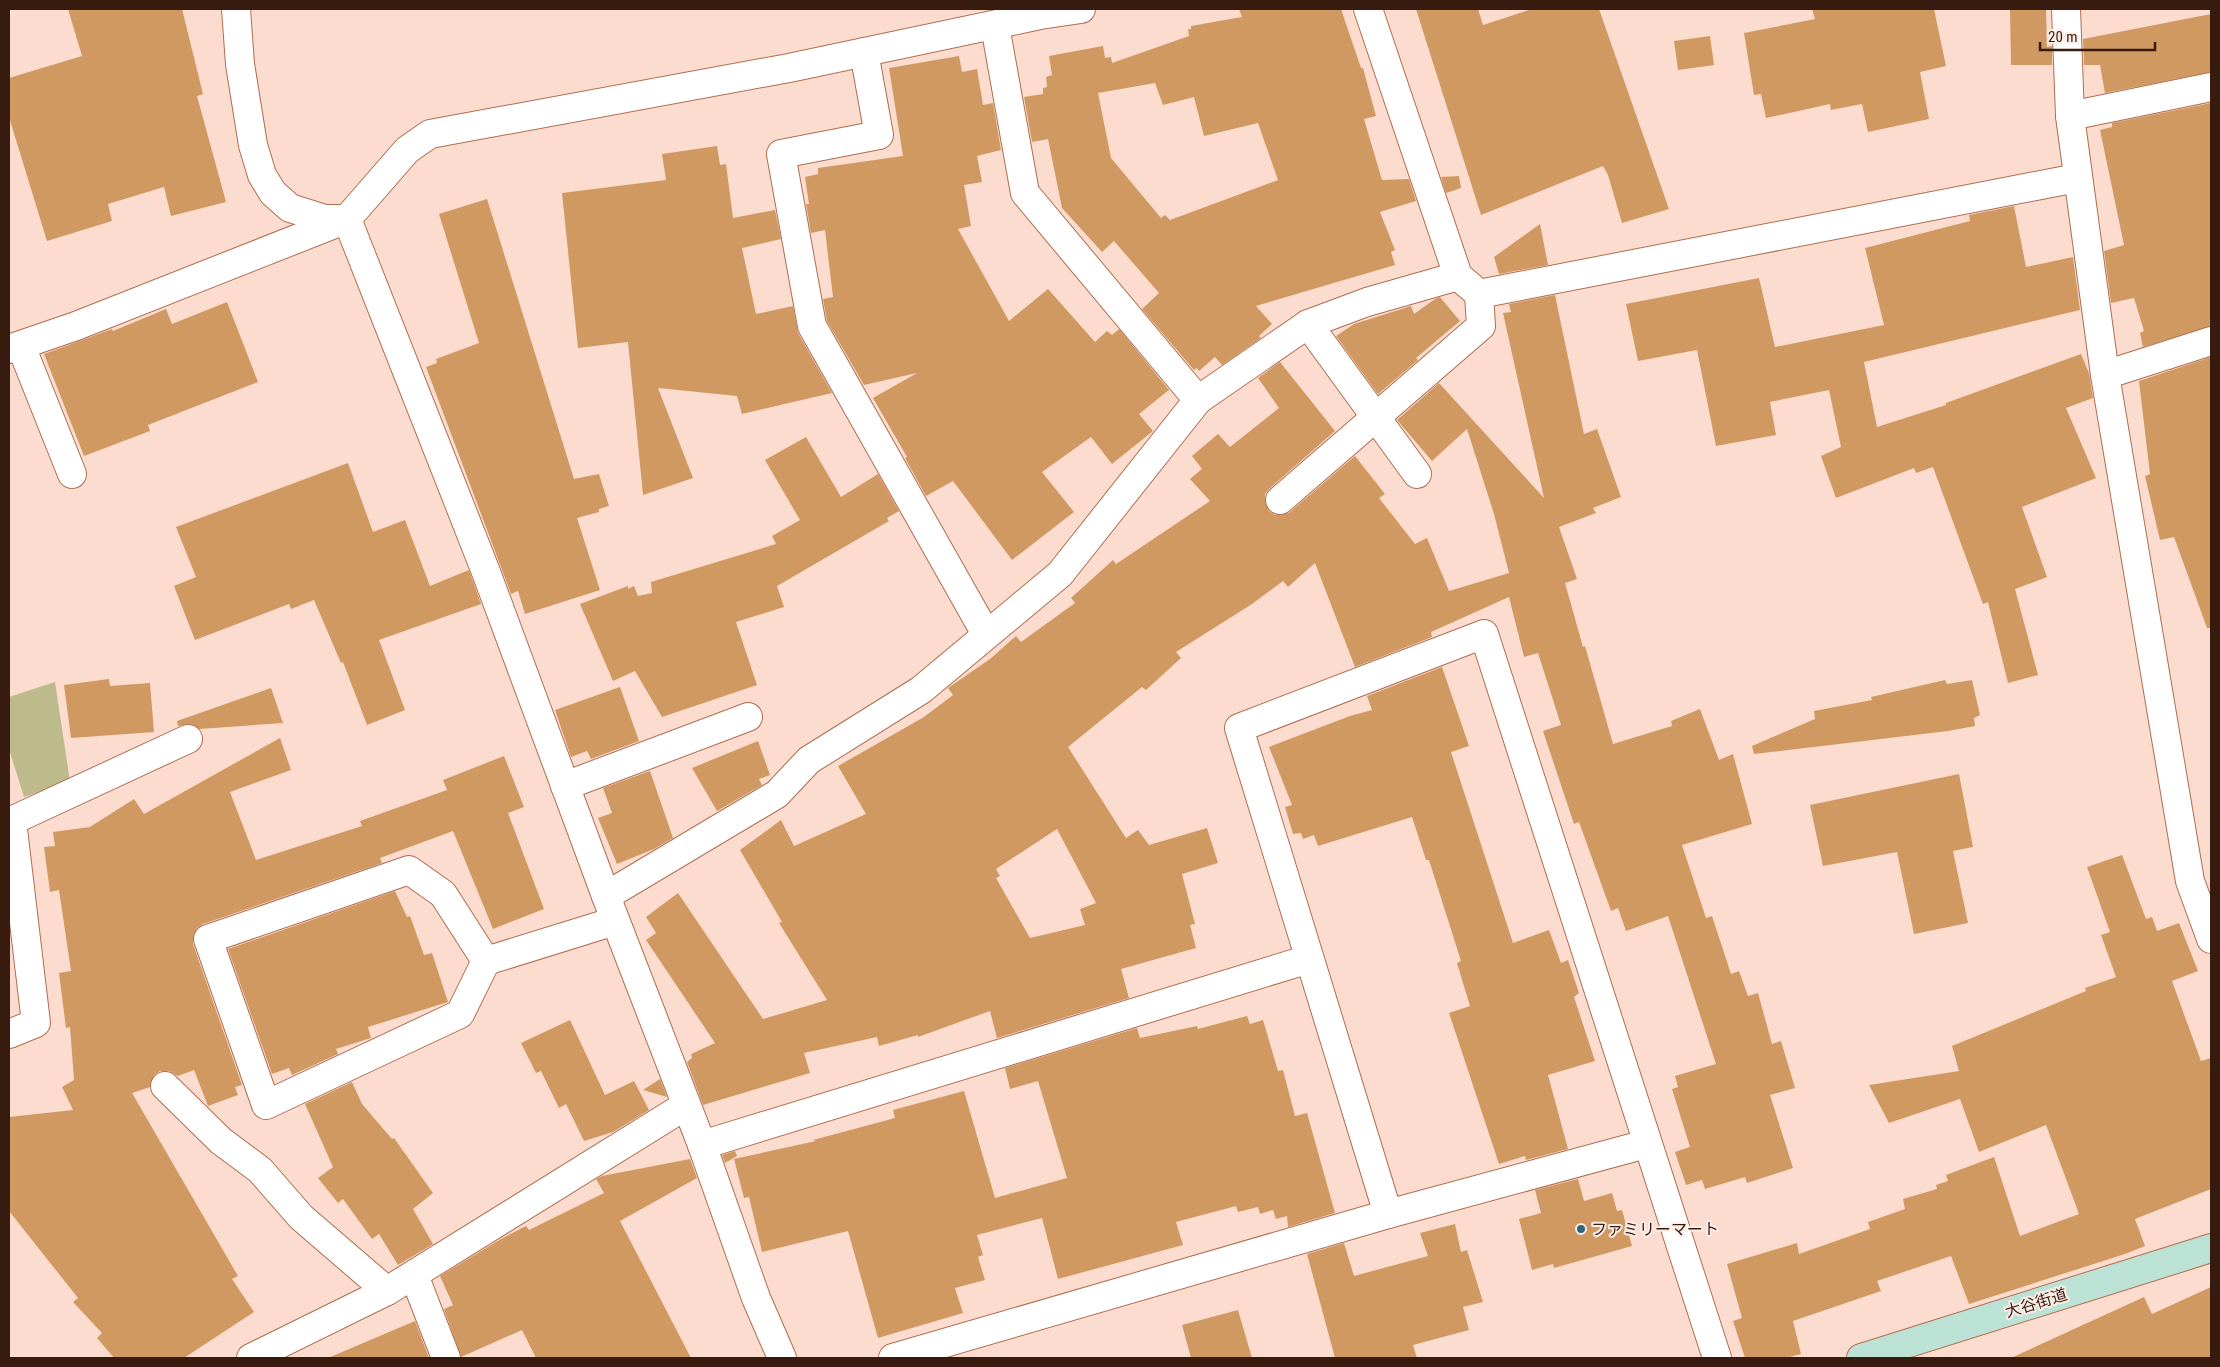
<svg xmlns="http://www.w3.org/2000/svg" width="2220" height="1367" viewBox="0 0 2220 1367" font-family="'Roboto Condensed','Noto Sans JP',sans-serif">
	<rect width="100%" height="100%" fill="#fbdccf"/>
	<polygon fill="#bdba8b" points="55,682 70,782 24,797 9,749 9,697"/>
	<g fill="#d19962" fill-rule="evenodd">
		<polygon points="68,9 182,9 203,94 197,96 226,202 171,216 164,187 108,204 112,221 47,241 9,117 9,78 82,56"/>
		<path d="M1239,9h102l20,59h2l13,48 -12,3 18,61 27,-1 7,22 -36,11 15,38 -4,2 4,13 -139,41 16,18 -13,12 2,2 -39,27 -7,-8 -16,14 -2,-3 -3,2 -52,-61 17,-16 -45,-52 -12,11 -40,-44 -14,-69 -16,3 -8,-45 19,-3v-6l4,-1 -1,-10 6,-2 -3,-19 54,-10 2,12 6,-1 1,6 77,-27 -1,-7h3v-3l51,-9zM1155,83l8,22 31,-8 10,39 54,-13 20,57 -108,40 -5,-5 -4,3 -50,-60 -13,-65z"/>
		<polygon points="1416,9 1478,9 1483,25 1532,9 1599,9 1669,209 1622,223 1608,175 1603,166 1481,215"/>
		<polygon points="1812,9 1934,9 1946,66 1920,72 1929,119 1868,132 1862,104 1831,110 1830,104 1766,118 1761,94 1754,95 1744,33 1815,19"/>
		<polygon points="2010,9 2046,9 2047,47 2052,46 2052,65 2011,65"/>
		<polygon points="2211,14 2211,72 2105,93 2100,65 2084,65 2083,39"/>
		<polygon points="1710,36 1714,65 1678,70 1674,41"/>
		<polygon points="959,56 962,72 977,69 983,105 993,103 1001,150 977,156 982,182 964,185 971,226 958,229 1009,321 1048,289 1095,342 1107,331 1112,335 1119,329 1169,390 1139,414 1153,431 1112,464 1091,437 1042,472 1074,512 1012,560 953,481 926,496 905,458 907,457 873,398 917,373 864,385 827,321 823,299 833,297 825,230 811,233 806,204 809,204 805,177 818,174 818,168 903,156 889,68"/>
		<polygon points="2211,103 2211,326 2143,347 2140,333 2144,331 2134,298 2111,303 2104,251 2124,245 2100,130 2112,127 2112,123"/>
		<polygon points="717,146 720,165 726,164 733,218 775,210 781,239 742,248 756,314 793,306 798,333 832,393 742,414 737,396 658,388 693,478 643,495 628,342 578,348 562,193 666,180 662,154"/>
		<polygon points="1459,176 1461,188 1446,193 1441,177"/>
		<polygon points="487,199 574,479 599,474 609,506 599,509 599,512 577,518 600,590 525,614 518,591 511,594 426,367 437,363 436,359 479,343 439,214"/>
		<polygon points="2014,206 2026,267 2073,257 2080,310 1864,362 1877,427 1946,405 1946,403 2081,354 2089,373 2093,398 2066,408 2096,478 2022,507 2047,577 2015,589 2038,675 2008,683 1988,602 1983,604 1933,467 1916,473 1914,468 1836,498 1821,456 1841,447 1829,390 1770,402 1776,435 1716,446 1697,350 1638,361 1626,304 1759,278 1775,347 1884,325 1865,248 1970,221 1969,215"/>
		<polygon points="1540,224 1548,265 1499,274 1494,257"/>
		<path d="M1555,295l29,139 13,-5 24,68 -28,11 3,5 -37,14 18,52 -12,4 18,64 2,-1 28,98 59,-18 -1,-5 29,-12 19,51 14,-6 19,70 -70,21 24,73 6,-2 19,58 8,-3 9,25 10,-3 14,51 9,-3 14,47 -25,7 23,73 -46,15 -2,-6 -40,12 -3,-9 -16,5 -11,-33 15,-5 -18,-58 6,-2 -3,-11 41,-12 -48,-148 -42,15 -8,-23 -7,3 -32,-89 -5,2 -31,-93 18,-6 -23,-72 -14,4 -15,-60 -78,35 1,5 -77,30 -40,-104 -27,24 -5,-6 -31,23 -76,48 5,6 -35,32 -4,-3 -74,60 58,91 12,-8 11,15 58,-17 11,35 -36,11 13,50 -5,1 6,23 -75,21 8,29 -132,40 -7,-27 -72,26v-2l-39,11 -2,-9 -73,16 6,20 -107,32 -16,-43 5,-4 -1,-4 24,-11 -69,-103 10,-7 -10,-16 32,-24 85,126 64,-19 -48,-77 3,-1 -42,-72 41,-30 13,26 72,-32 -28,-48 86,-49 29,-22 -5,-7 42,-29 26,-23 5,6 54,-39 -4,-5 42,-38 3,4 94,-63 -20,-22 12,-10 -10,-13 26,-22 12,13 49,-39 -21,-30 22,-16 55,69 -66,58 -4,5v8l4,9 6,4h7l8,-3 65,-56 30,38 -6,4 36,46 12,-6 22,53 60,-18 -15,-59 -27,-85 -35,32 -35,-41 42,-37 105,115 -41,-185 8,-1 -2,-8zM1057,829l39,74 -16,6 5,16 -55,13 -34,-60 4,-2 -4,-7z"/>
		<polygon points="1440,297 1460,321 1416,358 1418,360 1378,394 1336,336 1354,324 1411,306 1414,314 1435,299"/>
		<polygon points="227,302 258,382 148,425 150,431 84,456 44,354 112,329 113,331 166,309 172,324"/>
		<polygon points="2211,357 2211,628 2207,628 2174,537 2160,540 2145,476 2150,474 2139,381"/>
		<polygon points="806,437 841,497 878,474 899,511 887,518 889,521 777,586 784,607 736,622 757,685 662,717 635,671 613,681 580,604 628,586 628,589 634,586 638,596 652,593 651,582 776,544 772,536 800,520 765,460"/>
		<polygon points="348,463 373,532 405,520 430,586 469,570 481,604 379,640 405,710 367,725 343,662 341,663 314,600 291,609 289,604 195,640 174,586 196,577 176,527"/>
		<polygon points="1442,667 1469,746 1451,752 1513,943 1549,930 1561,963 1568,960 1579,993 1574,997 1595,1061 1548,1075 1568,1149 1526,1160 1525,1156 1499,1164 1449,1013 1470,1006 1457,963 1461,961 1429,860 1426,860 1412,817 1318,846 1314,835 1303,839 1301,833 1293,834 1285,807 1292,805 1269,747 1350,716 1372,710 1367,696"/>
		<polygon points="109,679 110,686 150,683 154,732 71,738 64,685"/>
		<polygon points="1945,680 1947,684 1972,680 1980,715 1974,718 1975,726 1948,731 1754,754 1752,746 1815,719 1814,711 1872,700 1871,697"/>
		<polygon points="620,687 639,741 591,759 587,751 571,757 555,710"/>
		<polygon points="271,688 283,723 199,729 190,724 178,726 177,721"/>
		<polygon points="280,738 291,770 230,792 256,860 362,826 360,821 447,790 443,780 504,756 524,807 508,813 544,909 493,929 453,831 380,858 382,863 203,924 197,928 193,936 193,944 242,1085 235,1087 238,1095 208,1106 194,1070 178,1076 169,1071 160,1071 154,1075 150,1087 132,1093 238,1276 232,1279 254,1312 184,1358 114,1358 97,1338 102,1333 73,1302 78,1298 9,1211 9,1117 73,1110 62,1087 74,1080 70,1027 66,1028 59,973 71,971 59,890 50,892 44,847 55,846 53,832 90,827 134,799 144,814"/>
		<polygon points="758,741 770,775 759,779 762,785 717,811 692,768"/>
		<polygon points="650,771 673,838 654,849 617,864 598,818 612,813 603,788"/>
		<polygon points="1959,774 1973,847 1953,851 1968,923 1914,934 1897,852 1823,866 1810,805"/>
		<polygon points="2122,855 2146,919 2152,917 2157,931 2179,923 2198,971 2172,981 2201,1061 2211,1058 2211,1189 2135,1219 2145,1246 2125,1254 1969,1304 1951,1256 1877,1281 1881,1291 1793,1321 1801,1354 1786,1358 1745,1358 1733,1321 1742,1318 1727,1264 1797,1243 1799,1254 1870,1229 1868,1222 1905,1209 1903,1199 1937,1189 1936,1185 1948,1181 1946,1175 1994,1157 2020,1236 2079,1214 2046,1125 1979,1152 1960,1099 1889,1123 1869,1085 1959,1071 1952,1046 2086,991 2085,988 2116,977 2101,935 2110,932 2087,867"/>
		<polygon points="395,891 407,917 410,916 424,955 432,953 448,1002 368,1027 371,1038 336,1049 338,1054 292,1075 289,1068 272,1074 228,949"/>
		<polygon points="1247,1016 1250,1024 1263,1020 1278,1071 1283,1070 1295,1116 1307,1113 1335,1213 1288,1227 1287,1216 1276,1219 1273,1210 1260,1214 1258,1207 1238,1212 1236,1206 1176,1222 1183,1245 1058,1279 1042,1218 977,1235 983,1255 978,1257 985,1280 955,1288 963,1313 878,1338 848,1231 762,1252 749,1197 744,1198 734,1159 816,1141 813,1140 895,1118 893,1110 964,1091 995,1198 1067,1178 1038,1081 1010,1089 1005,1068 1137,1028 1140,1038 1197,1026 1198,1029"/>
		<polygon points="570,1020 605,1095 634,1081 649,1110 613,1132 584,1141 566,1104 559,1108 541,1071 536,1073 521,1043"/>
		<polygon points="660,1079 667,1097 643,1090"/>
		<polygon points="352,1082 362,1104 392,1139 394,1138 433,1193 413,1209 433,1244 398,1265 379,1234 372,1239 343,1199 338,1203 318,1178 333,1167 305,1104"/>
		<polygon points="735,1151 737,1156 725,1163 722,1155"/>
		<polygon points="690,1159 697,1178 620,1221 691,1358 536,1358 522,1330 461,1357 444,1309 453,1305 440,1276 501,1239 526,1226 529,1230 604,1193 596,1179 602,1176"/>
		<polygon points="1578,1179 1584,1201 1612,1193 1617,1211 1622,1210 1632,1246 1554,1268 1553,1264 1532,1270 1519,1219 1541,1213 1535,1190"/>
		<polygon points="1455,1224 1461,1252 1467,1250 1483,1302 1463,1307 1469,1330 1413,1345 1417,1358 1335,1358 1307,1254 1344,1243 1354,1276 1428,1256 1420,1233"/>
		<polygon points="2211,1287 2211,1358 2011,1358 2144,1297 2152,1314"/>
		<polygon points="1238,1310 1252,1358 1191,1358 1182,1325"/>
		<polygon points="415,1321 429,1358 328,1358"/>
	</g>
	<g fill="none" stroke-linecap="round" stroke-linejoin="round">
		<defs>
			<g id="street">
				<polyline points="236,9 240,64 253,145 262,175 273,193 290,208 325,219 347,219 486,572 606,896 702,1145 756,1298 782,1358"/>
				<polyline points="2066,9 2070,116 2105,375 2190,881 2211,939"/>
				<polyline points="864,52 879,135 781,154 812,326 986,634"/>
				<polyline points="2070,116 2211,87"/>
				<polyline points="1479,294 2077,178"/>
				<polyline points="1308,324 1417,474"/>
				<polyline points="21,346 72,474"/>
				<polyline points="9,349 76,326 347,219 407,150 430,134 789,68 1040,15 1081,9"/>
				<polyline points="2105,375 2211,341"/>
				<polyline points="1198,400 1308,324 1367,302 1458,276"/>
				<polyline points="1280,500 1481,326 1479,294 1458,276 1368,9"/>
				<polyline points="565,786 748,717"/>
				<polyline points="9,822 188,739"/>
				<polyline points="606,896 777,794 809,760 921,690 1060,574 1198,400 1025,193 995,26"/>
				<polyline points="486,961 460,1014 266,1105 208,939 409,870 443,894 486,961 615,921"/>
				<polyline points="9,1034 36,1023 12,821"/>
				<polyline points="165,1086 221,1141 260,1170 301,1217 387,1291"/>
				<polyline points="702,1145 1309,959"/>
				<polyline points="1388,1214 1239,728 1484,634 1717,1358"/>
				<polyline points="414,1275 446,1358"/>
				<polyline points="251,1358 387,1291 685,1106"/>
				<polyline points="893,1358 1388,1214 1646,1144"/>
			</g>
			<polyline id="secondary" points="1861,1358 2211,1248"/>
		</defs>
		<use href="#street" stroke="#b16d4e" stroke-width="30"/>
		<use href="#secondary" stroke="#b16d4e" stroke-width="30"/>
		<use href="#street" stroke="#fff" stroke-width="28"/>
		<use href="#secondary" stroke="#bbe2d5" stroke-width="28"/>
	</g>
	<circle fill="#2a687e" stroke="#fdede7" stroke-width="2" cx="1581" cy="1229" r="5"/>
	<g text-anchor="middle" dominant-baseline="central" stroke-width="4" stroke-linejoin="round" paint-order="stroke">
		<g font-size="16" fill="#371b0f" stroke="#fdede7" text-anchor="start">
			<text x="1591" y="1229">ファミリーマート</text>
		</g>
		<g font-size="16" fill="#371b0f" stroke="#fdede7">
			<text transform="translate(2036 1303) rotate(-17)">大谷街道</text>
		</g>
	</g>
	<rect width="2220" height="1367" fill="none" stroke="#371b0f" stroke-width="20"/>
	<path d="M2040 42v8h115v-8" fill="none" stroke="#371b0f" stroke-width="2.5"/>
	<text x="2048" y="42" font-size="15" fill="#371b0f" stroke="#fdede7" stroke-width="4" paint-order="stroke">20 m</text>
</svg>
